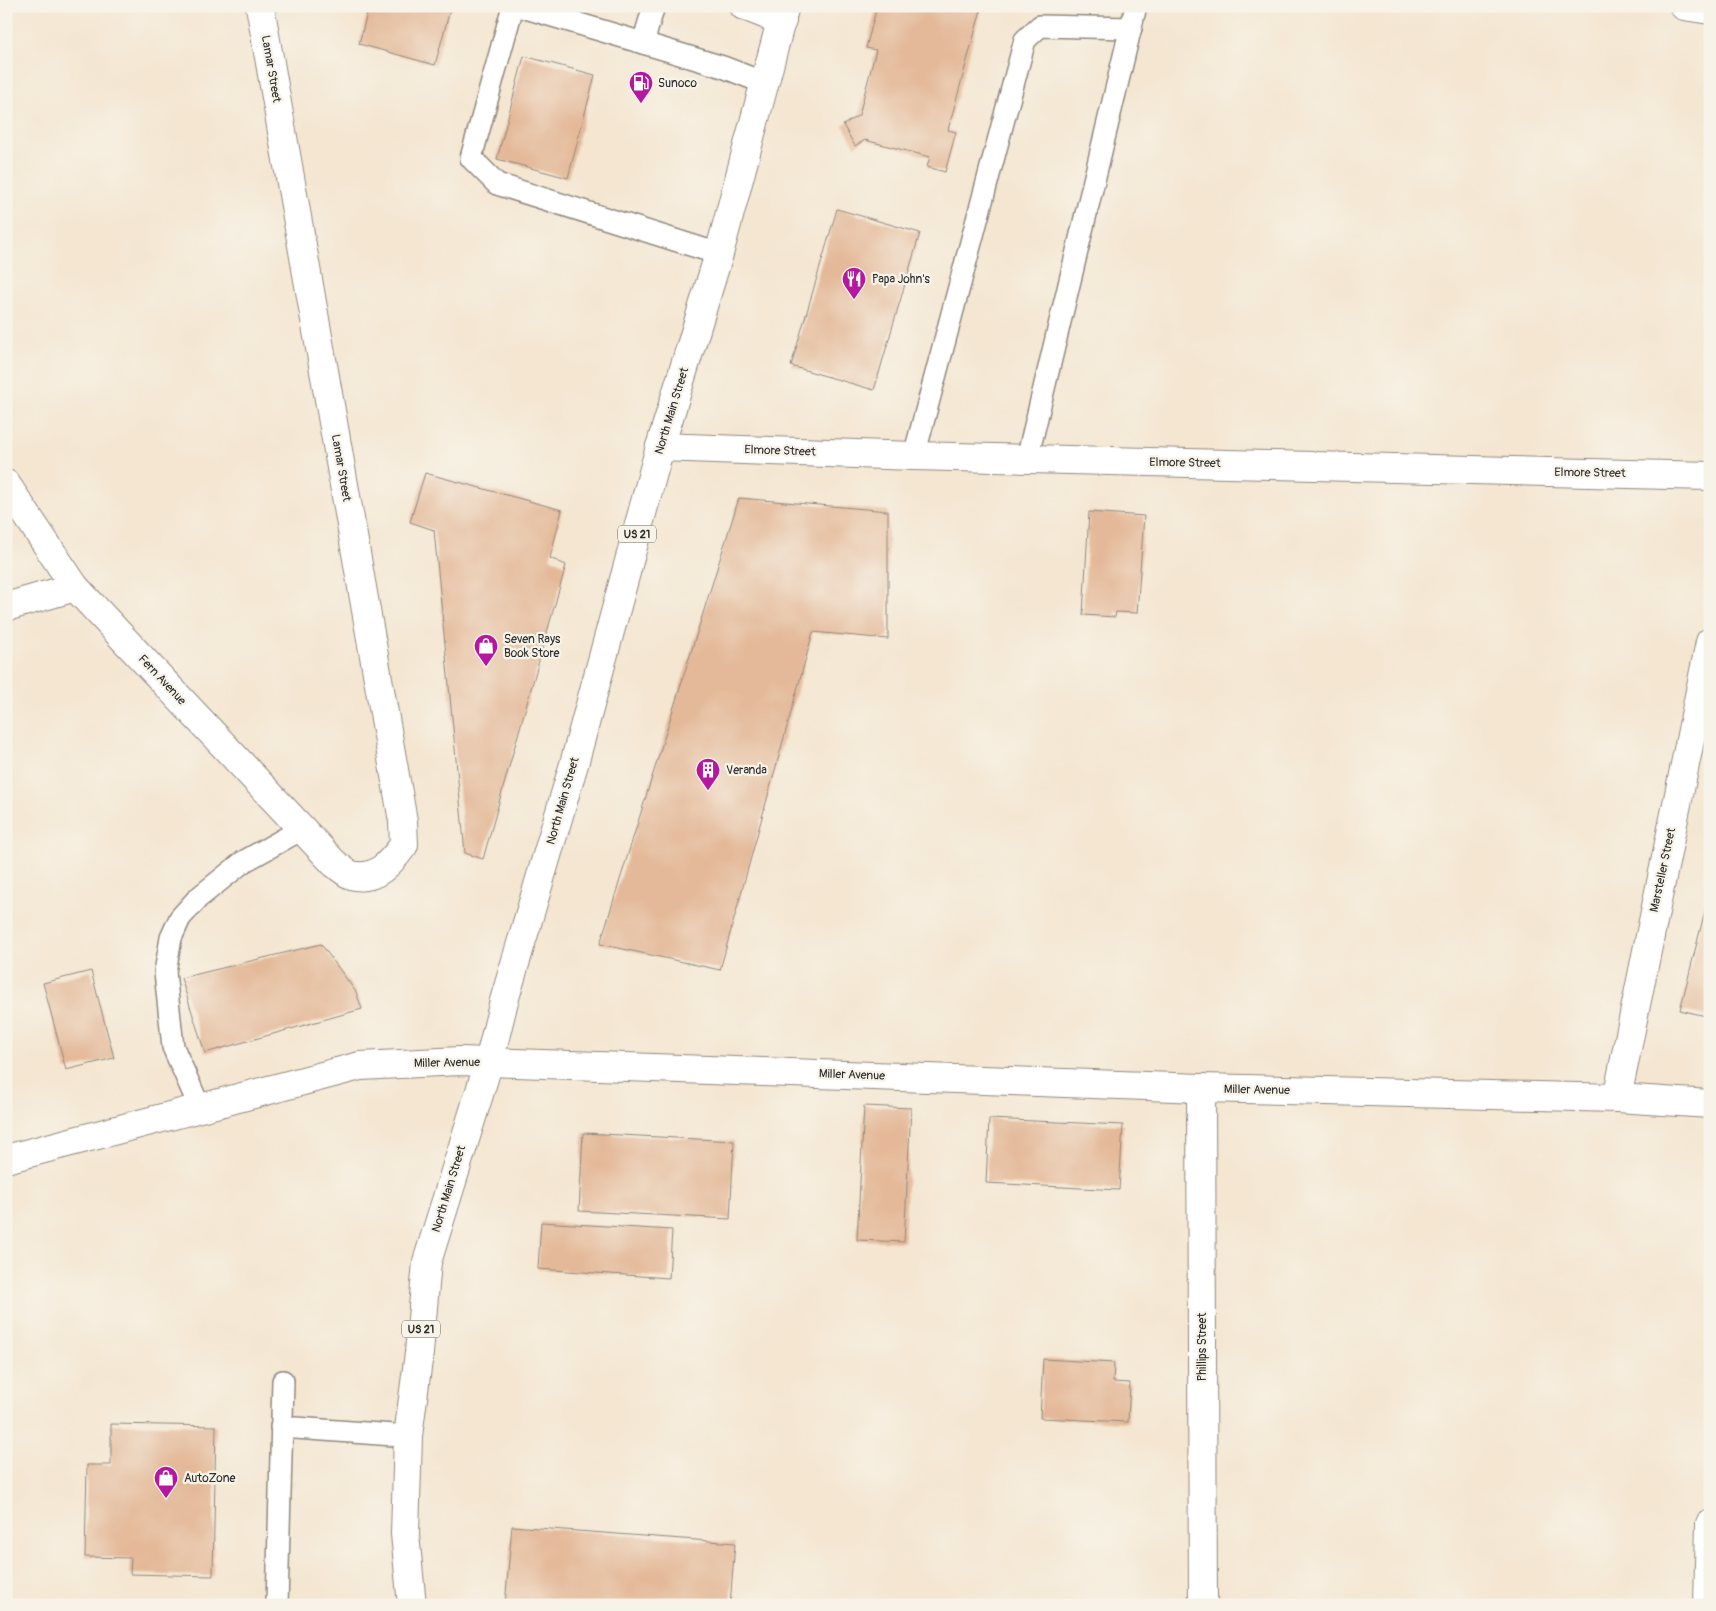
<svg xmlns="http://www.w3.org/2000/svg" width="1716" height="1611" viewBox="0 0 1716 1611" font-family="Pangolin,sans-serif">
	<rect width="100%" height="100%" fill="#f7f3e8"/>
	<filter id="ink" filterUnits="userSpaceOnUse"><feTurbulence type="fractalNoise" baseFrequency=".02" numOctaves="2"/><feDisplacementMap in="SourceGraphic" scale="10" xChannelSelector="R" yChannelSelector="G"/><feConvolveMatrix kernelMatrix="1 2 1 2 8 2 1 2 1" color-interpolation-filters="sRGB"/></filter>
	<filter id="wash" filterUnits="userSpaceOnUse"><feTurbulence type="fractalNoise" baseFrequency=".0096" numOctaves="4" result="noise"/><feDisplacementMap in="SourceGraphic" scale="20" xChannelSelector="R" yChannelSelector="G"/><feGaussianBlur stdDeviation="1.12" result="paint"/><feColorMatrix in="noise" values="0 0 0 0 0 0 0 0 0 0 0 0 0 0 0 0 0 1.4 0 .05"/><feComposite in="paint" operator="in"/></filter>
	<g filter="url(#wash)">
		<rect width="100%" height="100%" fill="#f4e6d1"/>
		<g id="blocks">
			<g fill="#e4b999">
				<polygon points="369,6 451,6 435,65 359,44"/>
				<polygon points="877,6 982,6 948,130 956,132 945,172 927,167 930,157 865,140 855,146 843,125 859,115 876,50 866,48"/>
				<polygon points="524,56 595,75 568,178 497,159"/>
				<polygon points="837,209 920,233 874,390 791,366"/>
				<polygon points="425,473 562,510 550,558 566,565 483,859 465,853 434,530 410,522"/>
				<polygon points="739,498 888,511 888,639 813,632 720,970 600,944"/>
				<polygon points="1089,512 1144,516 1137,613 1116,612 1115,617 1083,615"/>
				<polygon points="1709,895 1710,895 1710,1017 1680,1010"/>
				<polygon points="321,944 356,992 362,1009 205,1053 181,978"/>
				<polygon points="91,971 114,1058 66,1070 43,983"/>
				<polygon points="864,1106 911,1108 904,1242 857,1240"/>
				<polygon points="989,1119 1123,1125 1119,1190 986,1183"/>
				<polygon points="583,1133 734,1141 730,1219 579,1211"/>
				<polygon points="541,1222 672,1230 669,1278 538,1269"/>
				<polygon points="1043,1359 1114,1363 1113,1382 1130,1383 1128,1422 1040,1418"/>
				<polygon points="111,1424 216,1426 213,1576 130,1574 131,1558 85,1557 87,1465 111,1465"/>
				<polygon points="512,1526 735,1543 730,1605 505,1605"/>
			</g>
		</g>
	</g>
	<g filter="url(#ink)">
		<use href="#blocks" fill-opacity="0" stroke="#90887e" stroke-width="1"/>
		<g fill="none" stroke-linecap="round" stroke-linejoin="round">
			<defs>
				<g id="service">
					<polyline points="513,6 471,158 497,184 719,254"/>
					<polyline points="519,6 643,43 654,6"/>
					<polyline points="643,43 723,67 764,83"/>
					<polyline points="914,456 1025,40 1040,26 1131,28"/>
					<polyline points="1027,459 1136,6"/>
					<polyline points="200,1108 173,1047 165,972 171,938 180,918 198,898 243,862 302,829"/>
					<polyline points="281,1427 408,1436"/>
					<polyline points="277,1605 283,1381"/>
				</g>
				<g id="minor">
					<polyline points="744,6 782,21"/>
					<polyline points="1684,6 1710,10"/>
					<polyline points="660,447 914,456 1710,476"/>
					<path d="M6,484l69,103 259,276c5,4 12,10 17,12 25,7 40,-13 53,-30l-1,-24 -143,-815"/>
					<polyline points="6,607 75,587"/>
					<polyline points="1201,1088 1203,1605"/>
					<polyline points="1617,1098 1710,642"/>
					<polyline points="6,1159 360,1066 460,1061 1201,1088 1617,1098 1710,1104"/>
					<polyline points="1708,1605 1710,1524"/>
				</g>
				<polyline id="primary" points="412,1605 405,1534 408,1436 419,1353 427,1262 489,1062 504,1001 574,764 660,447 719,254 785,6"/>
			</defs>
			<use href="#service" stroke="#90887e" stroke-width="24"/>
			<use href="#minor" stroke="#90887e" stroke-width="30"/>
			<use href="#primary" stroke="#90887e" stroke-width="30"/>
			<use href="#service" stroke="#fff" stroke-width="21"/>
			<use href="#minor" stroke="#fff" stroke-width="28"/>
			<use href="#primary" stroke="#fff" stroke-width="28"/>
		</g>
	</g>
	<defs>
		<symbol id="fuel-pin" viewBox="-11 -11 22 30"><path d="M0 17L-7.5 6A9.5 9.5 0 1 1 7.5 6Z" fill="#b5179e" stroke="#f7f3e8"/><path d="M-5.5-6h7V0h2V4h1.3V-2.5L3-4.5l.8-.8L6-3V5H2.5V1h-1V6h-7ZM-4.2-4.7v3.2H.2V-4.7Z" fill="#fff"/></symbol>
		<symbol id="restaurant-pin" viewBox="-11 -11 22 30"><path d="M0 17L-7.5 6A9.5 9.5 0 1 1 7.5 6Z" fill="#b5179e" stroke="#f7f3e8"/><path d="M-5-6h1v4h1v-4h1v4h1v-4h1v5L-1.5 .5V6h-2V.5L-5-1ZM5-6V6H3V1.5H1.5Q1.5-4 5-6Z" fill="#fff"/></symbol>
		<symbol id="shop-pin" viewBox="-11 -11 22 30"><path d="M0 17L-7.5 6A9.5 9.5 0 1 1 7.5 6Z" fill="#b5179e" stroke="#f7f3e8"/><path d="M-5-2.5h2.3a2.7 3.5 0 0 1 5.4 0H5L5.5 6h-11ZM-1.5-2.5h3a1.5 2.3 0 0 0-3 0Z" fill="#fff"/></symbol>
		<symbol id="building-pin" viewBox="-11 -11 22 30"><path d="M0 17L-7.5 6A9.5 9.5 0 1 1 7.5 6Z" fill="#b5179e" stroke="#f7f3e8"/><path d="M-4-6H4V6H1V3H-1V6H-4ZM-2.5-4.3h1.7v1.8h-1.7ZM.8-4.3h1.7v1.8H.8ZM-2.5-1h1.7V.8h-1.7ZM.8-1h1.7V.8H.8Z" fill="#fff"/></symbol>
	</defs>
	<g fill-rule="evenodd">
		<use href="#fuel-pin" x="627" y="69" width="28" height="38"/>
		<use href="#restaurant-pin" x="840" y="265" width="28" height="38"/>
		<use href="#shop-pin" x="472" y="632" width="28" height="38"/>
		<use href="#building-pin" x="694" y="756" width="28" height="38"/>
		<use href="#shop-pin" x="152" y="1464" width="28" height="38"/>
	</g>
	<g text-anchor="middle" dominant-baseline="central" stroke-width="4.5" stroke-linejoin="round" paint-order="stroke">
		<g fill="#f7f3e8" stroke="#686764" stroke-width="1">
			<rect x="618" y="525.5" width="38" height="17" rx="4"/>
			<rect x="402" y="1320.5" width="38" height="17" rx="4"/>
		</g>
		<g font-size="11" font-weight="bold" fill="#2b2b2b">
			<text x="637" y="534">US 21</text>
			<text x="421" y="1329">US 21</text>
		</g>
		<g font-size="12" fill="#2b2b2b" stroke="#f7f3e8">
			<text transform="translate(271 69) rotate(80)">Lamar Street</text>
			<text transform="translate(672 411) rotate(-73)">North Main Street</text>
			<text transform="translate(780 451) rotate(2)">Elmore Street</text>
			<text transform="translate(1185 463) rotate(1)">Elmore Street</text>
			<text transform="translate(341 468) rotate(80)">Lamar Street</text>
			<text transform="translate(1590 473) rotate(1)">Elmore Street</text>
			<text transform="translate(162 680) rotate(47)">Fern Avenue</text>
			<text transform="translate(563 801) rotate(-74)">North Main Street</text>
			<text transform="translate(1663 870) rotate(-78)">Marsteller Street</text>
			<text transform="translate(447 1063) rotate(-1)">Miller Avenue</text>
			<text transform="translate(852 1075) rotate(2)">Miller Avenue</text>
			<text transform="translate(1257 1090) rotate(1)">Miller Avenue</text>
			<text transform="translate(449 1189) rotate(-73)">North Main Street</text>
			<text transform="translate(1202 1347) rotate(-90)">Phillips Street</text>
		</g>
		<g font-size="12" fill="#2b2b2b" stroke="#f7f3e8" text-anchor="start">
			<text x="658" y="83">Sunoco</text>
			<text x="872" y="279">Papa John's</text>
			<text x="504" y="639">Seven Rays<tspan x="504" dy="14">Book Store</tspan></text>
			<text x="726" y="770">Veranda</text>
			<text x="184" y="1478">AutoZone</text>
		</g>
	</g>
	<rect width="1716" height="1611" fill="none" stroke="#f7f3e8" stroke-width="25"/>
</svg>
